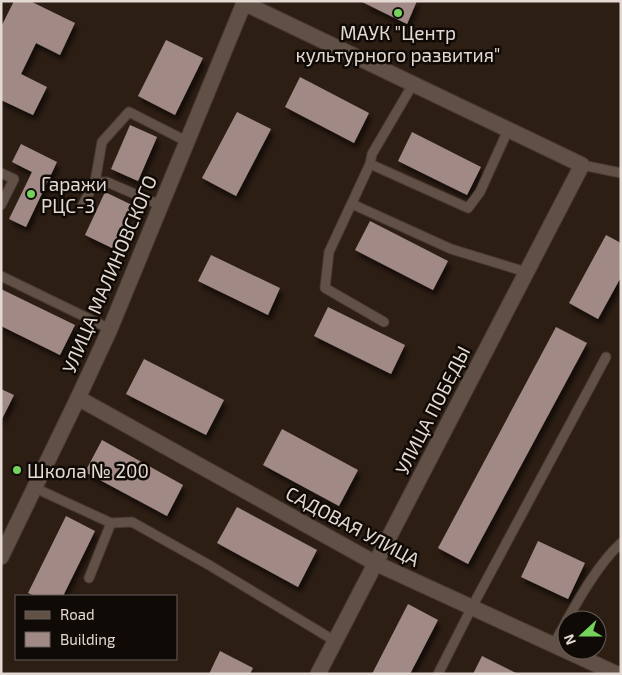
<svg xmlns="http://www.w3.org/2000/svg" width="622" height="675" viewBox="0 0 622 675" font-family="'Exo 2',sans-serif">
	<defs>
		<filter id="shadow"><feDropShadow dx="3" dy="5.5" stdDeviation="2.5" flood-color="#0009"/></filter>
	</defs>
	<rect width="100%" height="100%" fill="#2d1e14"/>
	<g fill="#a18a86" filter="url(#shadow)">
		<polygon points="14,1 30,1 75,23 60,55 36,43 21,74 47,87 33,115 1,100 1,27"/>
		<polygon points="360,1 417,1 407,24"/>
		<polygon points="166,40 203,58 175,115 138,96"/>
		<polygon points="300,77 369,113 354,143 285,107"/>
		<polygon points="237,112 271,129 236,196 202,178"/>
		<polygon points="130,125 157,137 138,181 111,169"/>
		<polygon points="412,132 481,167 467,195 398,161"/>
		<polygon points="21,144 57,162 26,227 9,219 32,172 12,162"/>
		<polygon points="105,192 132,205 112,248 85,235"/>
		<polygon points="370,221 448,261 433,290 355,250"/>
		<polygon points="606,235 621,243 621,277 598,319 569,303"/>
		<polygon points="211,255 280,288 268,315 198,281"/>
		<polygon points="1,289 75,325 60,355 1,326"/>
		<polygon points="328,307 405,345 391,374 314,336"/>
		<polygon points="556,327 587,343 468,564 438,548"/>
		<polygon points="144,359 224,400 206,435 126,394"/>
		<polygon points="1,389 14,395 1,421"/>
		<polygon points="282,429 358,470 339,506 263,465"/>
		<polygon points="102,440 183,485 167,516 85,472"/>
		<polygon points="237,507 317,550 298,587 217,543"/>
		<polygon points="66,516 95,531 63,596 35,596 28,593"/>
		<polygon points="538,541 585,563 568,599 521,577"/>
		<polygon points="408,604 438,620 410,674 372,674"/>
		<polygon points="220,651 253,668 250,674 209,674"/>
		<polygon points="482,656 518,674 473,674"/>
	</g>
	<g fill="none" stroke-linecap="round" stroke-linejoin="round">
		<defs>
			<g id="service">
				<polyline points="370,164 468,208 480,192 508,130"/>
				<polyline points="582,165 621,173"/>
				<polyline points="1,173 14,179 1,205"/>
				<polyline points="95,182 102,142 129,112 188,142"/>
				<polyline points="352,204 451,249 526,272"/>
				<polyline points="82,206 95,182 107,182 160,205"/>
				<polyline points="1,276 110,329"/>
				<polyline points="384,322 325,288 329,252 370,164 372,154 413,84"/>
				<polyline points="35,488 111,523 89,578"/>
				<polyline points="111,523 132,522 209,565 335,641"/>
				<path d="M567,620c14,-25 33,-58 54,-77"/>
				<polyline points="554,644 567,620"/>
				<polyline points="438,674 472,607 606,357"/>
			</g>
			<g id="minor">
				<polyline points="78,398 375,563 617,674"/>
				<polyline points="1,557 78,398 110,329 244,3 582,165 318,674"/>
			</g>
		</defs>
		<use href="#service" stroke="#473a34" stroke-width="11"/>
		<use href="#minor" stroke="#473a34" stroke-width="17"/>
		<use href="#service" stroke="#615045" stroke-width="9"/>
		<use href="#minor" stroke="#615045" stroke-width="15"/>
	</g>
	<g fill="#75d25b" stroke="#100a06" stroke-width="2">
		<circle cx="398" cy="13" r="5"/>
		<circle cx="31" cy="194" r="5"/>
		<circle cx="17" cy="470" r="5"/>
	</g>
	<g text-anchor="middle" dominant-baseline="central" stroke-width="5" stroke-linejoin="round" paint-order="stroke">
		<g font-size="19" fill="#e4d9d3" stroke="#100a06" text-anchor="start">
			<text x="398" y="32" text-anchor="middle">МАУК "Центр<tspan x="398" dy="22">культурного развития"</tspan></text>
			<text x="41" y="183">Гаражи<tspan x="41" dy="22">РЦС-3</tspan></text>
			<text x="27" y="470">Школа № 200</text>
		</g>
		<g font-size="19" fill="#e4d9d3" stroke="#100a06">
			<text transform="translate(109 274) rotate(-67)">УЛИЦА МАЛИНОВСКОГО</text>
			<text transform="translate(432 410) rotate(-63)">УЛИЦА ПОБЕДЫ</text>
			<text transform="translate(353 526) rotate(28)">САДОВАЯ УЛИЦА</text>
		</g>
	</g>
	<rect width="622" height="675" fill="none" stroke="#e4d9d3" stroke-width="5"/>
	<rect x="15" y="595" width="162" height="65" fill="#100a06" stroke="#655d58"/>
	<rect x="25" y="611" width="25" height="8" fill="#615045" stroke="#655d58"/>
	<text x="60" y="620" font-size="15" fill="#e4d9d3">Road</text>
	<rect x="25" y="632" width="25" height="15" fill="#a18a86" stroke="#655d58"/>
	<text x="60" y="645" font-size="15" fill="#e4d9d3">Building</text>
	<g transform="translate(582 635) rotate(249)"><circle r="24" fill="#100a06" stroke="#655d58"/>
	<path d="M0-4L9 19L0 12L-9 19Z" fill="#75d25b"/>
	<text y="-8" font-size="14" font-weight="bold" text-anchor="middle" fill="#e4d9d3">N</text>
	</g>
</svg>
